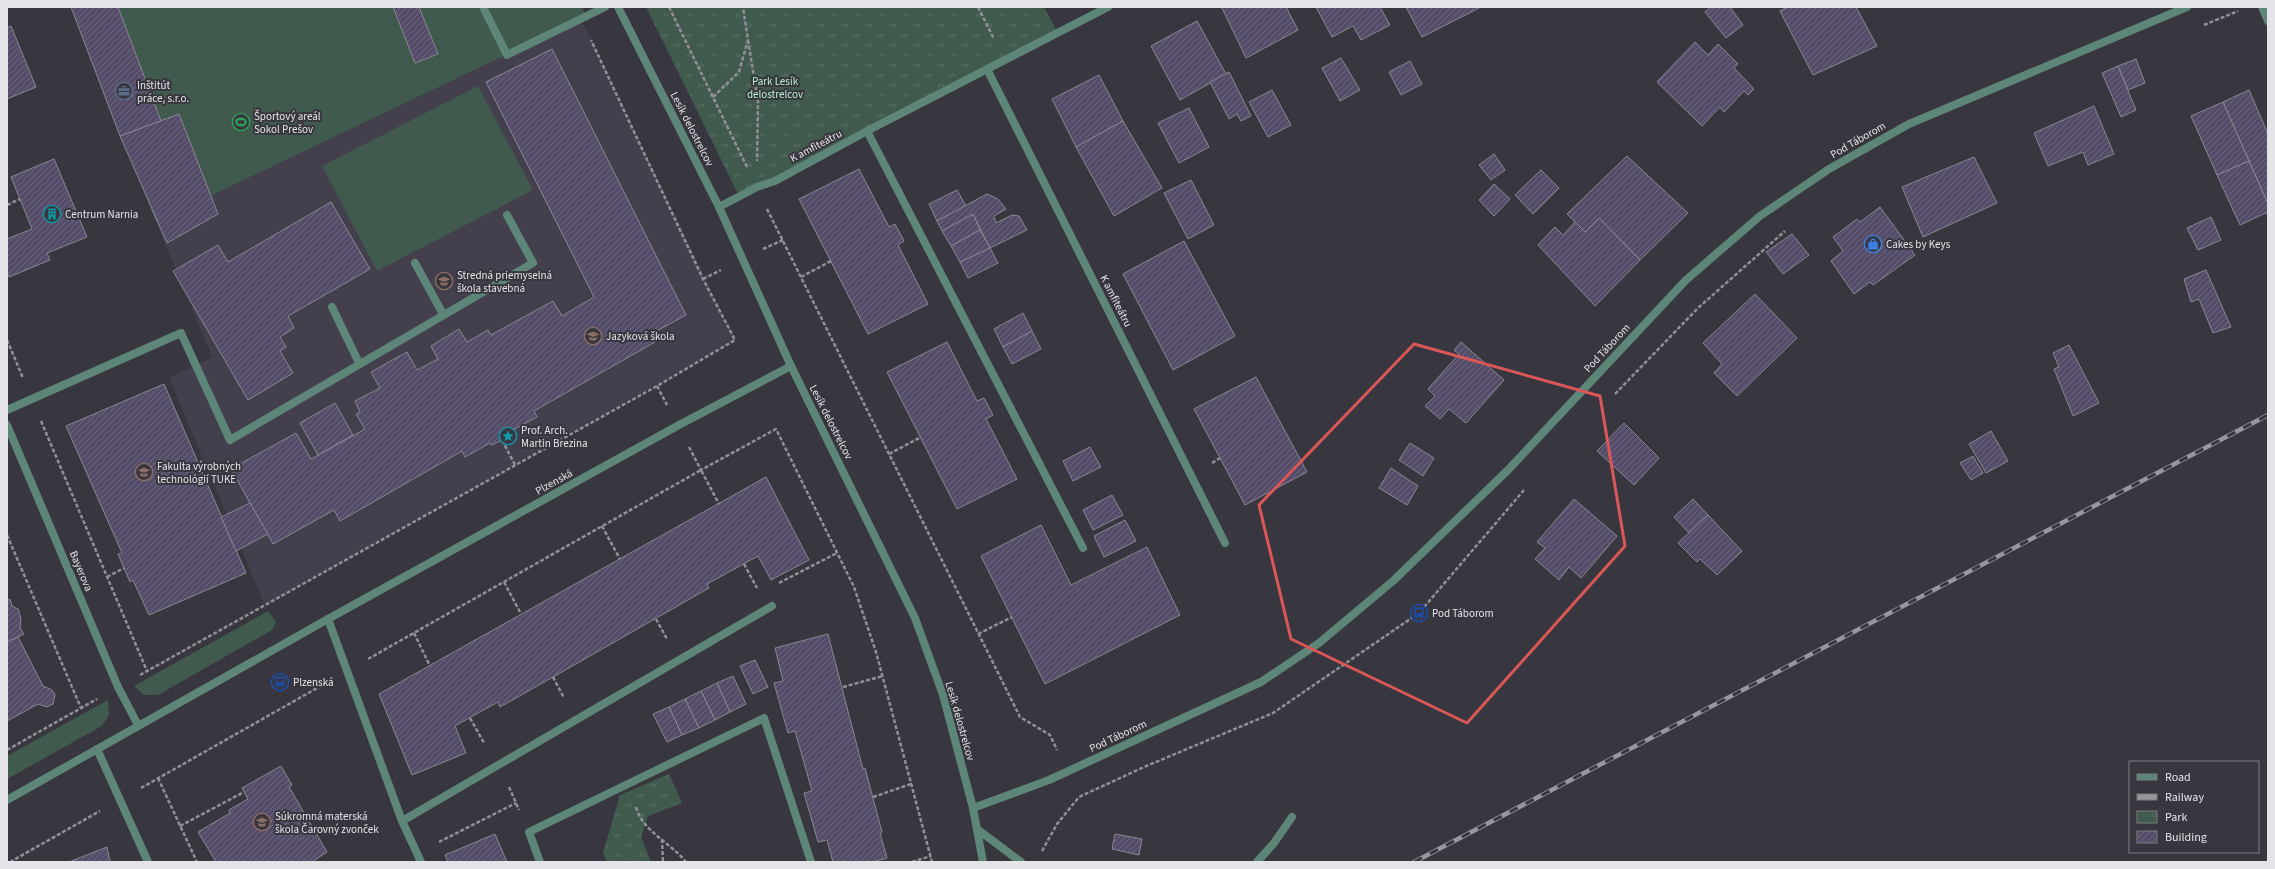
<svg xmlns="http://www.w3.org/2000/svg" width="2275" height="869" viewBox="0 0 2275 869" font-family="'Source Sans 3',sans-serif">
	<defs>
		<pattern id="park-tufts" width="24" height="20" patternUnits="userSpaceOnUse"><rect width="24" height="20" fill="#405a4d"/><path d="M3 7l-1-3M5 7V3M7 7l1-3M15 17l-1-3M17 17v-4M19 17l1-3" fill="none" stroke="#5b7267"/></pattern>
		<pattern id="building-hatch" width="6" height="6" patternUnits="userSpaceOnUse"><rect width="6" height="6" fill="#554c6a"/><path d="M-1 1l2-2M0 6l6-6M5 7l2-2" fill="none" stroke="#6d667f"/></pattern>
	</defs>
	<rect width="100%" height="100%" fill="#38363e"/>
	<polygon fill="#433f4d" points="581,19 735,340 265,605 169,378 212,357 156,222"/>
	<g fill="#405a4d">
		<polygon points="73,7 582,7 589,22 581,19 156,222"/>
		<polygon points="478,86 533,190 377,271 322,166"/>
		<polygon points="268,611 276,622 272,630 158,695 144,695 134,686"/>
		<polygon points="108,700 109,715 102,726 7,779 7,756"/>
	</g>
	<g fill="url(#park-tufts)">
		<polygon points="646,7 1044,7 1059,35 739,196"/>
		<polygon points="669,774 682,803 648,816 641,837 651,862 607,862 603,853 620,795"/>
	</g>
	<g fill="url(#building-hatch)" stroke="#8a8790">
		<polygon points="71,7 118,7 161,121 120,136"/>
		<polygon points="393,7 419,7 438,54 415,63"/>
		<polygon points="1224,7 1286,7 1298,30 1246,58 1222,8"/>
		<polygon points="1316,7 1380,7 1390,25 1361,40 1353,26 1332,37"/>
		<polygon points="1406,7 1478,7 1479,8 1422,37"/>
		<polygon points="1711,7 1730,7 1743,25 1726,38 1705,12"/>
		<polygon points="1788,7 1856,7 1877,46 1813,75 1780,11"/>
		<polygon points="1197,21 1226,74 1180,100 1151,46"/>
		<polygon points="11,26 36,87 7,99 7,28"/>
		<polygon points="1695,42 1708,55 1718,44 1738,64 1734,68 1754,89 1748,95 1744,91 1724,112 1720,107 1702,126 1657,82"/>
		<polygon points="552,49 686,315 651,334 655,342 534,411 537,417 511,431 512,434 502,440 492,445 490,443 465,457 462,451 340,521 334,510 273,544 231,469 296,433 311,459 365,429 356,414 360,412 355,401 380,388 371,372 407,352 417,370 438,359 431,346 459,329 467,342 488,330 491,335 553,301 562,316 594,297 486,82"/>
		<polygon points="1341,58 1360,90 1340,101 1322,68"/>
		<polygon points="2136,59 2145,83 2128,90 2118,66"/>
		<polygon points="1410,61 1422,84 1401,95 1389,72"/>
		<polygon points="2118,66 2136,110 2121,117 2102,73"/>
		<polygon points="1229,72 1251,116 1241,121 1237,114 1229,119 1210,82"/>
		<polygon points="1099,75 1123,121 1076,147 1052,99"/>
		<polygon points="1272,90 1291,125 1268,137 1249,102"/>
		<polygon points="2249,90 2268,134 2268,204 2223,102"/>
		<polygon points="2223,102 2249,161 2217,175 2191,116"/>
		<polygon points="2094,106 2114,154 2088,165 2083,152 2048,166 2034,133"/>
		<polygon points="1189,108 1209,147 1179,163 1158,123"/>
		<polygon points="179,114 218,214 167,243 120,136"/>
		<polygon points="1123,121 1162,188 1114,216 1076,147"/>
		<polygon points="1494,154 1505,170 1491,180 1479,165"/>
		<polygon points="1627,156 1688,213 1640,260 1599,218 1585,232 1567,214"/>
		<polygon points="1974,157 1997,203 1923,237 1902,187"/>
		<polygon points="54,159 87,237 47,253 50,260 9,277 7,272 7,239 32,229 11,177"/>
		<polygon points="2249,161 2268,204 2268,212 2240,225 2217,175"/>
		<polygon points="859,169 889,227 895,224 904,241 898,245 928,304 868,334 799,199"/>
		<polygon points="1541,170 1559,188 1533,214 1515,195"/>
		<polygon points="1191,180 1214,225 1188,239 1164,193"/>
		<polygon points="1494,184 1510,199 1494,216 1479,200"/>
		<polygon points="957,190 966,206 937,221 929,204"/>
		<polygon points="987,194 998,199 1006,209 994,216 996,223 1012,215 1019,216 1027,230 990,248 973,214 942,231 937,221"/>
		<polygon points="331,202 370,269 288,316 294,328 280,337 286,347 280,351 293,373 248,400 173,271 218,245 228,262"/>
		<polygon points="1880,207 1915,255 1873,285 1870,282 1854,294 1831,261 1843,251 1833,237 1857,219 1860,222"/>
		<polygon points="973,214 980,230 951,246 942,231"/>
		<polygon points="2211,217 2221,240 2198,250 2187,228"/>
		<polygon points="1599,218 1640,260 1595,306 1538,245 1555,227 1563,235 1575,222 1585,232"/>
		<polygon points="980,230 990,248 960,262 951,246"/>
		<polygon points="1792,234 1809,255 1783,274 1766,252"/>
		<polygon points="1184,241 1235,336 1173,370 1123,274"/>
		<polygon points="990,248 998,263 968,278 960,262"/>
		<polygon points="2206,270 2231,327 2213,333 2199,299 2191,302 2184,279"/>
		<polygon points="1755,294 1797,338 1737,396 1714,373 1722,364 1703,343"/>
		<polygon points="1023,313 1032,331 1003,347 994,329"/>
		<polygon points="1032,331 1041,349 1012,364 1003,347"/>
		<polygon points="947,342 977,401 984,398 993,415 986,419 1017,479 957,509 887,372"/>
		<polygon points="1461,342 1504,380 1466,423 1449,409 1440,419 1425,406 1435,396 1428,389 1459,354 1454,350"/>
		<polygon points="2069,345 2099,403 2073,416 2054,369 2059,367 2053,353"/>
		<polygon points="1256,377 1307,472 1245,505 1194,409"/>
		<polygon points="164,384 246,573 149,615 133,580 130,582 118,554 122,553 66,426"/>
		<polygon points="335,403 353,435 318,455 300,423"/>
		<polygon points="1624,423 1659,458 1634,485 1597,451"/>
		<polygon points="1991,431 2008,461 1986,473 1969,444"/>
		<polygon points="1410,443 1434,458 1423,476 1399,460"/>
		<polygon points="1090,447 1101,467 1073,481 1063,461"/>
		<polygon points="1973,456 1983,473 1971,480 1960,463"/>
		<polygon points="1391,468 1418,486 1407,505 1379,488"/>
		<polygon points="766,477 809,560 771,580 758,556 707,584 709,588 553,677 500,707 498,702 460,723 455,726 466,753 412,775 379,694"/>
		<polygon points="1112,495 1123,515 1093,530 1083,510"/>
		<polygon points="1574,499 1617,536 1581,578 1569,567 1559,580 1535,559 1545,548 1537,542"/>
		<polygon points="1693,499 1708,515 1689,533 1674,517"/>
		<polygon points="250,503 268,534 236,551 221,517"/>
		<polygon points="1708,515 1742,551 1717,575 1700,559 1697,562 1678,543"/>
		<polygon points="1125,520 1136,541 1104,557 1094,536"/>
		<polygon points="1041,525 1071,585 1147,547 1180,615 1045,684 981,556"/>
		<polygon points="10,599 12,606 18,609 21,619 20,628 24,634 7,642 7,601"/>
		<polygon points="828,634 863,769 865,768 882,832 880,833 887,858 872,862 833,862 827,840 818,842 804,793 812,791 795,731 788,733 774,683 783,681 775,648"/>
		<polygon points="18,637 43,686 52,690 55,695 53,704 47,707 38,704 7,721 7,642"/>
		<polygon points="755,660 768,687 753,694 740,666"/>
		<polygon points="733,676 746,704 730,712 717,683"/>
		<polygon points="717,683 730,712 715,720 701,691"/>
		<polygon points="701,691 715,720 699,728 685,699"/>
		<polygon points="685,699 699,728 682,735 669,707"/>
		<polygon points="669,707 682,735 667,742 653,714"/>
		<polygon points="281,766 292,785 289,787 327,852 312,862 216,862 198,832 230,813 229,810 248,799 242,788"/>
		<polygon points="495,834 507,862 448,862 445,855"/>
		<polygon points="1115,834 1142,839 1139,855 1112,849"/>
		<polygon points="107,847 110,862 69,862"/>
	</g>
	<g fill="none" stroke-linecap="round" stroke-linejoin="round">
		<g stroke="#929097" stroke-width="2.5" stroke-dasharray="4 2" stroke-linecap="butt">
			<polyline points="669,7 747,167"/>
			<polyline points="978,7 994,39"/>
			<polyline points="2204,25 2238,11"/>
			<polyline points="748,40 758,102 757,161"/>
			<polyline points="713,97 739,72 748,40 743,7"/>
			<polyline points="7,205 20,199"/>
			<polyline points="767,209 1020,717 1050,735 1057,750"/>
			<polyline points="763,249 783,240"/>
			<polyline points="801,277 831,261"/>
			<polyline points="703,279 721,270"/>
			<polyline points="7,340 23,378"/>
			<polyline points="657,386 667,405"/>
			<polyline points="1615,394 1698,308 1785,231"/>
			<polyline points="41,421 147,671"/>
			<polyline points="502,440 515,465"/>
			<polyline points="689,447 701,470 776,429 854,587 876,652 932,862"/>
			<polyline points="889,454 921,437"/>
			<polyline points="1212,463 1220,458"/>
			<polyline points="602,526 620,559"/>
			<polyline points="7,535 81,708"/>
			<polyline points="744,564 757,588"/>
			<polyline points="107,577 124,568"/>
			<polyline points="504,582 521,614"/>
			<polyline points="779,583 837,553"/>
			<polyline points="656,619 667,639"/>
			<polyline points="414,633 430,666"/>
			<polyline points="978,634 1012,617"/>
			<polyline points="368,659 701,470 719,504"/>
			<polyline points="140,675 657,386 735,340 703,279 591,40"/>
			<polyline points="553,677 564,698"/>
			<polyline points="843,687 883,676"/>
			<polyline points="470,718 484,743"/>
			<polyline points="7,750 97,699"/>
			<polyline points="158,778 197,862"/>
			<polyline points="509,787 519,810"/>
			<polyline points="141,788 326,683"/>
			<polyline points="873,797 911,784"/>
			<path d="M636,807c6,24 35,36 50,55"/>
			<polyline points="180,826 244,792"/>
			<polyline points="662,839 663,862"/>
			<polyline points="439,842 516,803"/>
			<polyline points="1042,851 1057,824 1079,797 1144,767 1273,713 1419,613 1524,490"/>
			<polyline points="10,862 100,811"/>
			<polyline points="912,862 931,856"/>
		</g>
		<g stroke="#5d8578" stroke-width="8">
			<polyline points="483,7 507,55 605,7"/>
			<polyline points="2262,7 2268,21"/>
			<polyline points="867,131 1083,548"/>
			<polyline points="415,263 443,314"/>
			<polyline points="332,307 359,363"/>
			<polyline points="7,410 181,333 230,440 533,263 507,215"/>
			<polyline points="402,821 772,606"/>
			<polyline points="977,829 1021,862"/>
			<polyline points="540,862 529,832 764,718 811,862"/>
			<polyline points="1257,862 1274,843 1292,817"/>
		</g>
		<g stroke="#5d8578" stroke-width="8">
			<polyline points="987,69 1225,543"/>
			<polyline points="719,207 757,187 775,181 867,131 1108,7"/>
			<polyline points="7,425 118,687 138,725"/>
			<polyline points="328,619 402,821 421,862"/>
			<polyline points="97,749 148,862"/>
			<polyline points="7,800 328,619 679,425 791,366"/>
			<polyline points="973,808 1049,780 1261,682 1319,643 1393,581 1508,470 1686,280 1760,216 1829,169 1909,124 2187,7"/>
		</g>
		<polyline stroke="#5d8578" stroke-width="8" points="618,7 719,207 791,366 915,618 943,695 973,808 983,862"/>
		<defs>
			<polyline id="rail" points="1414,862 2268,415"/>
		</defs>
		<use href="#rail" stroke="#99979e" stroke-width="4.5"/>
		<use href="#rail" stroke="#38363e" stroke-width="3" stroke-dasharray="9" stroke-linecap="butt"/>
	</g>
	<path fill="none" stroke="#da5758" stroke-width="3" stroke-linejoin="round" d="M1414,344l186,52 25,150 -158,177 -176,-84 -32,-134z"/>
	<defs>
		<symbol id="office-ring" viewBox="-11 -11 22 22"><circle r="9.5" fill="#38363e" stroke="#5c6f8a" stroke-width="1.5"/><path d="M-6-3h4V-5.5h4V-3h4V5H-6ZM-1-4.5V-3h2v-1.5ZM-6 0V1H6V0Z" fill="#5c6f8a"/></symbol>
		<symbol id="stadium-ring" viewBox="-11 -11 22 22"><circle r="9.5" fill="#38363e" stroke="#2e9e5b" stroke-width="1.5"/><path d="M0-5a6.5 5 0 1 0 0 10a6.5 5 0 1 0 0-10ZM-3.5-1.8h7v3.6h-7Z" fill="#2e9e5b"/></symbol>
		<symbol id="building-ring" viewBox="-11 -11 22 22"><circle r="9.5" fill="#38363e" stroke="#0f9aa8" stroke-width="1.5"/><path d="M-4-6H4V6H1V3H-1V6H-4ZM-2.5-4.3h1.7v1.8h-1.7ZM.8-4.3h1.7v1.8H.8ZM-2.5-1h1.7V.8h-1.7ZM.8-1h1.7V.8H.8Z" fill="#0f9aa8"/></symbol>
		<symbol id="shop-ring" viewBox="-11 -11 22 22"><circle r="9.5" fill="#38363e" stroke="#3f7fe0" stroke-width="1.5"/><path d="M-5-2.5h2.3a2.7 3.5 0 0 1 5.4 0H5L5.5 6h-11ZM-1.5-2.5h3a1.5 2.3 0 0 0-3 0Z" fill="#3f7fe0"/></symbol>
		<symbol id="school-ring" viewBox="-11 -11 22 22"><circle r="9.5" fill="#38363e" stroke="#8d6e63" stroke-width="1.5"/><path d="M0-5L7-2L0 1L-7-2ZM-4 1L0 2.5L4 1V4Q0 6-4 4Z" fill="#8d6e63"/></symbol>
		<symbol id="university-ring" viewBox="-11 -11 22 22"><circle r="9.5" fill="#38363e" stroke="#8d6e63" stroke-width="1.5"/><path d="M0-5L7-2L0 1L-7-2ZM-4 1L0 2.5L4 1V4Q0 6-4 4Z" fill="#8d6e63"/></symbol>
		<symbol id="sight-ring" viewBox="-11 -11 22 22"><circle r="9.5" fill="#38363e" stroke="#0f9aa8" stroke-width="1.5"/><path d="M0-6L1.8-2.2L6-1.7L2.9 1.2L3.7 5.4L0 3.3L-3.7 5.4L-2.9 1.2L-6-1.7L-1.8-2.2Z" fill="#0f9aa8"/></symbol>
		<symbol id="bus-ring" viewBox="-11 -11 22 22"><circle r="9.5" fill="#38363e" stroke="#1a4fb4" stroke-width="1.5"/><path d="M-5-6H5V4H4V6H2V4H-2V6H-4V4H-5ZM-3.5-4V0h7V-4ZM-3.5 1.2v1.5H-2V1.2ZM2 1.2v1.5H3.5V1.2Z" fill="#1a4fb4"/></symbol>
	</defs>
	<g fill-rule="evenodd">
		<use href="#office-ring" x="114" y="81" width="20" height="20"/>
		<use href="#stadium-ring" x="231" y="112" width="20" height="20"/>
		<use href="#building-ring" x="42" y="204" width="20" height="20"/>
		<use href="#shop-ring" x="1863" y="234" width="20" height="20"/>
		<use href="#school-ring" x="434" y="271" width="20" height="20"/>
		<use href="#university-ring" x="583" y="326" width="20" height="20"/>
		<use href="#sight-ring" x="498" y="426" width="20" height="20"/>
		<use href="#university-ring" x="134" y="462" width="20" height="20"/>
		<use href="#bus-ring" x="1409" y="603" width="20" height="20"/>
		<use href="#bus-ring" x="270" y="672" width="20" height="20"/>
		<use href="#school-ring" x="252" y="812" width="20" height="20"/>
	</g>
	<g text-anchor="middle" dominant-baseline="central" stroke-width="4" stroke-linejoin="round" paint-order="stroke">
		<g font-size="11" fill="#b3f3d2" stroke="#38363e">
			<text x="775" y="81">Park Lesík<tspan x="775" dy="13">delostrelcov</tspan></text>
		</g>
		<g font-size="11" fill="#e5e4e9" stroke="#38363e" text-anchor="start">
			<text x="137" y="85">Inštitút<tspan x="137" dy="13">práce, s.r.o.</tspan></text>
			<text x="254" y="116">Športový areál<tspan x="254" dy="13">Sokol Prešov</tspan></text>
			<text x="65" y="214">Centrum Narnia</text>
			<text x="1886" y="244">Cakes by Keys</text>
			<text x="457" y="275">Stredná priemyselná<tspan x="457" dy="13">škola stavebná</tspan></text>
			<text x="606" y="336">Jazyková škola</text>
			<text x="521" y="430">Prof. Arch.<tspan x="521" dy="13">Martin Brezina</tspan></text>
			<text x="157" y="466">Fakulta výrobných<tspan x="157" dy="13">technológií TUKE</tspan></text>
			<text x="1432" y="613">Pod Táborom</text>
			<text x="293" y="682">Plzenská</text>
			<text x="275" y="816">Súkromná materská<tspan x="275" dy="13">škola Čarovný zvonček</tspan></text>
		</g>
		<g font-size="11" fill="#e5e4e9" stroke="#38363e">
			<text transform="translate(692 129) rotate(63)">Lesík delostrelcov</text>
			<text transform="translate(1858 140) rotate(-30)">Pod Táborom</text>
			<text transform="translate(816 146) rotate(-28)">K amfiteátru</text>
			<text transform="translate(1116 301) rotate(63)">K amfiteátru</text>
			<text transform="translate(1607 348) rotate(-47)">Pod Táborom</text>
			<text transform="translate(831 422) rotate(63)">Lesík delostrelcov</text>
			<text transform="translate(554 482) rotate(-29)">Plzenská</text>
			<text transform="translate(81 571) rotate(67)">Bayerova</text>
			<text transform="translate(960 721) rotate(74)">Lesík delostrelcov</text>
			<text transform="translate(1118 736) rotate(-25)">Pod Táborom</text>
		</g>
	</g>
	<rect width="2275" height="869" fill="none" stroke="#e5e4e9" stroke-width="16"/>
	<rect x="2129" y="761" width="130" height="92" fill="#38363e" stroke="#7d7c82"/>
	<rect x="2137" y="774" width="20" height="6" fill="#5d8578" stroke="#7d7c82"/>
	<text x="2165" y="781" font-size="12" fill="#e5e4e9">Road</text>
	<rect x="2137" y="794" width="20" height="6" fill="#99979e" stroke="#7d7c82"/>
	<text x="2165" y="801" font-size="12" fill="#e5e4e9">Railway</text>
	<rect x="2137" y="811" width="20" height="12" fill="url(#park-tufts)" stroke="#7d7c82"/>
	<text x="2165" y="821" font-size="12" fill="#e5e4e9">Park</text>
	<rect x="2137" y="831" width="20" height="12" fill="url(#building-hatch)" stroke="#7d7c82"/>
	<text x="2165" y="841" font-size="12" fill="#e5e4e9">Building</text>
</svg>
